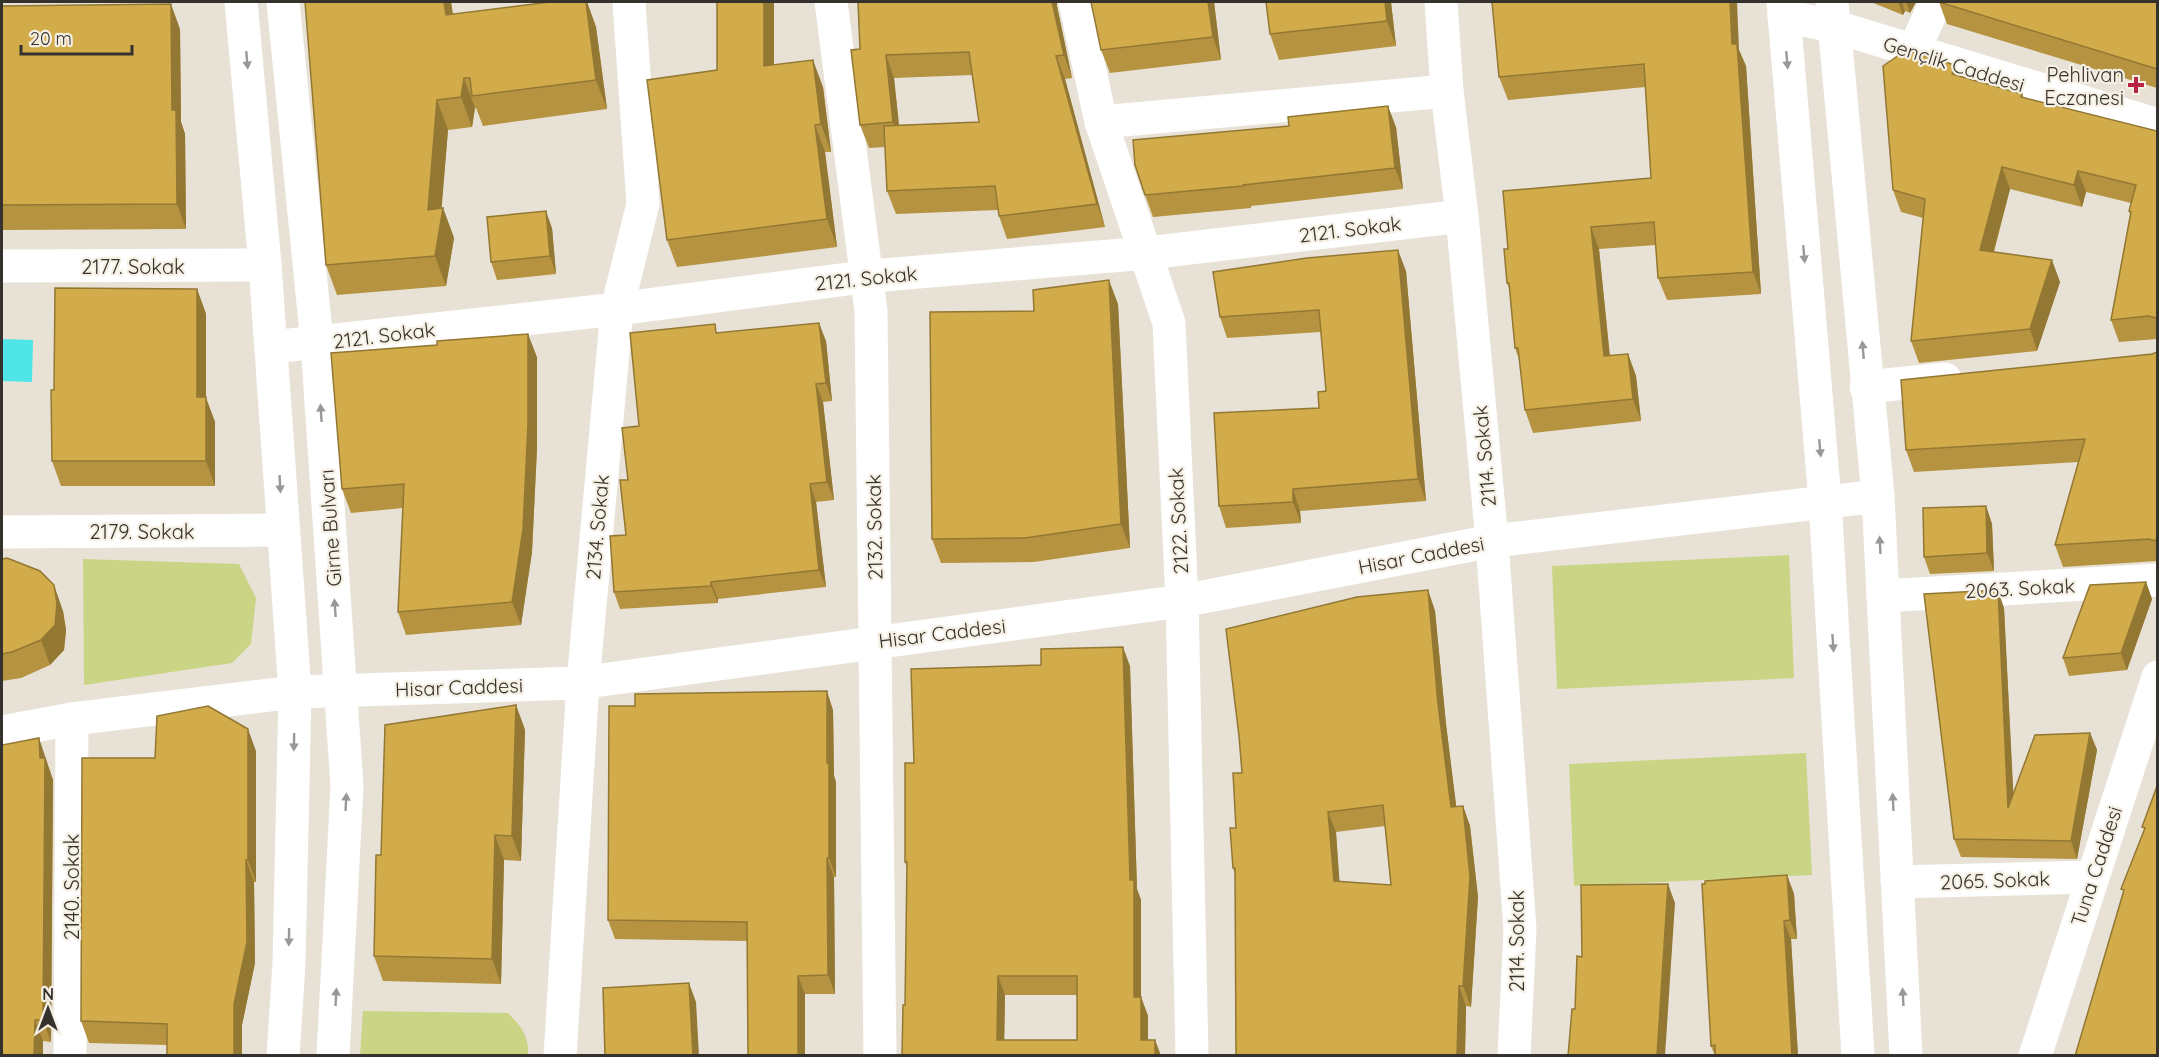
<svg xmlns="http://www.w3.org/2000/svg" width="2159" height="1057" viewBox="0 0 2159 1057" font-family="Quicksand,sans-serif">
	<rect width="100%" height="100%" fill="#e8e2d6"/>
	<g fill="#cad485">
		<polygon points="1789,555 1794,678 1557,689 1552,566"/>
		<polygon points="83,559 239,564 256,598 251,644 232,663 84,685"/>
		<polygon points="1806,753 1812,875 1574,886 1569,764"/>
		<path d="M363,1011l145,2c13,13 21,23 20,42h-168z"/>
	</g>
	<polygon fill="#50e5e7" points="2,339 33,340 32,382 2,381"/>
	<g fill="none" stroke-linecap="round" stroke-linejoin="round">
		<g stroke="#fff" stroke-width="33">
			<polyline points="831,2 871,311 880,1056"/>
			<polyline points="1075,2 1101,122 1169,323 1182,601 1192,1056"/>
			<polyline points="1441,2 1447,91 1462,216 1492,541 1520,929 1514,1056"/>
			<polyline points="1913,52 1936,2"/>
			<polyline points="1101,122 1447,91"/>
			<polyline points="272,347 617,309 871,276 1147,253 1462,216"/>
			<polyline points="1866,387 1945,379"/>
			<polyline points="2,532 282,530"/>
			<polyline points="1883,596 2158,580"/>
			<polyline points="1897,882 2093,877"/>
			<polyline points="70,1056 72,719"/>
			<polyline points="560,1056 583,682 617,309 643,204 629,2"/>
		</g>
		<g stroke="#fff" stroke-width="33">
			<polyline points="1784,16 1833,26 2158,125"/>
			<polyline points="2,266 265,265"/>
			<polyline points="2,732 72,719 295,692 579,683 1182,601 1492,541 1878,496"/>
			<polyline points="2035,1056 2158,677"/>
		</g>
		<g stroke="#fff" stroke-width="33">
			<polyline points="241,2 265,265 295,692 289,963 283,1056"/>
			<polyline points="283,2 317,343 347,786 333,1056"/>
			<polyline points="1783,2 1825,501 1858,1056"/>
			<polyline points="1832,2 1878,496 1906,1056"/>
		</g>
	</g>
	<g fill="#b59340" fill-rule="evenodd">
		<polygon points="451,2 453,14 551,2 587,2 596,27 607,109 483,126 476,108 475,108 472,127 448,130 441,209 443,208 454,238 446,286 337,295 326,265"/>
		<polygon points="717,2 773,2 774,4 774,64 823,87 831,152 825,152 837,247 677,267 667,240 717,70"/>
		<path d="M858,2h199v4l15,72 -7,1 40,148 -98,12 -8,-23 -1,-6 -102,4 -9,-23 -2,-44 -16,1 -9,-23v-76zM972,75l7,47 -80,3 -5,-47z"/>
		<polygon points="1091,2 1214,2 1221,60 1110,73 1101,50"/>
		<polygon points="1391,2 1396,46 1279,60 1270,34"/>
		<polygon points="1871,2 1916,2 1910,13 1905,11 1903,15"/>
		<polygon points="1939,2 2157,2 2157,88 1947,24"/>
		<polygon points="2,6 180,29 181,122 185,134 186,229 2,230"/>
		<polygon points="1739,50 1746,66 1761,294 1667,300 1658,278 1656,245 1599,249 1610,356 1628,354 1636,376 1641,421 1533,433 1525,410 1520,362 1515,348 1510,291 1507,283 1508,249 1651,178 1645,87 1508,100 1499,77"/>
		<polygon points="1958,76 2022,94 2024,98 2157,131 2157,339 2119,342 2111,320 2130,215 2129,211 2131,203 2086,192 2082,207 2010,189 1994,252 2060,282 2037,351 1919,363 1911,341 1923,218 1901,212 1893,190"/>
		<polygon points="1396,127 1403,189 1251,206 1251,208 1153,217 1145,195"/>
		<polygon points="552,228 556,274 497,280 491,262"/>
		<polygon points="1406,271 1426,501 1300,511 1301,523 1226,528 1219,506 1319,408 1326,391 1321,332 1227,338 1220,317"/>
		<polygon points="197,289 206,314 206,398 215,422 215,486 61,486 52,461"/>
		<polygon points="1118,304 1130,548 1034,562 941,563 932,539 1034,311"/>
		<polygon points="719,332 826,341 832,401 823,402 834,500 816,502 826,587 718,599 718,603 620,609 614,592 626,535 628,480 639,426"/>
		<polygon points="2157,352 2157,561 2063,567 2055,545 2079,462 1914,472 1906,450"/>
		<polygon points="537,357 537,448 532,552 521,625 406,635 398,612 403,508 351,513 342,489"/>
		<polygon points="1986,506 1992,524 1994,571 1930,574 1924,557"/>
		<polygon points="2,559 63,611 66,630 64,650 50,665 21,678 2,681"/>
		<polygon points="2146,582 2152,599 2127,670 2069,676 2063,658"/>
		<path d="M1428,590l7,21 11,113 10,83 7,-1 7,20 8,71 -7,110 -5,-1 -1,50h-229l-1,-181 -2,-7 3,-40 6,-55zM1385,826l6,59 -52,-3 -3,-50z"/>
		<polygon points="2004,608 2013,794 2090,733 2097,750 2077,859 1961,857 1954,839"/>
		<path d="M1130,666l7,223 4,11v97l7,19v24h7l6,16h-259l3,-51 2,-137 -2,-6 9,-99zM1005,995h72v45h-73z"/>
		<polygon points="516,705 525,730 521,861 504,860 501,984 383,981 374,956 381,855"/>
		<polygon points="833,710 834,776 836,782 836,877 834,877 835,994 805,994 805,1056 747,941 615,939 608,920"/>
		<polygon points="256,751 256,882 254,882 255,963 242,1025 242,1056 167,1045 89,1043 81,1021 155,758"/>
		<polygon points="46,759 47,763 53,780 51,1042 43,1041 2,1056"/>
		<polygon points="1787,875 1794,894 1797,939 1791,939 1798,1056 1715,1056 1711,1046"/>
	</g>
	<g fill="#937834">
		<polygon points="444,2 451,2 457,44 446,15"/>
		<polygon points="586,2 587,2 596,27 607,109 596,80"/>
		<polygon points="764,2 773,2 774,4 774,93 764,66"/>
		<polygon points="1052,2 1057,2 1057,6 1072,78 1064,55"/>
		<polygon points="1208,2 1214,2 1221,60 1213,37"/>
		<polygon points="1385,2 1391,2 1396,46 1387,21"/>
		<polygon points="1730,2 1737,2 1739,50 1746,66 1761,294 1753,272 1732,44"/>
		<polygon points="1898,2 1902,2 1905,11 1903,15"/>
		<polygon points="1906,2 1916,2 1910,13"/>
		<polygon points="171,4 180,29 181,122 185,134 186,229 177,204 172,110"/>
		<polygon points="886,55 894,78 901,145 893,122"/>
		<polygon points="1056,56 1065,79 1105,227 1097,204"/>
		<polygon points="813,60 823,87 831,152 821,124"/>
		<polygon points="1955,65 1962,87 1952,74"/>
		<polygon points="464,78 475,108 472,127 461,97"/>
		<polygon points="437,100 448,130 440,228 443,208 454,238 446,286 435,256 428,210"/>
		<polygon points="1388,106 1396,127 1403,189 1395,168"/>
		<polygon points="815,125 825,152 837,247 827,219"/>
		<polygon points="2002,167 2010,189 1988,272 1980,250"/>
		<polygon points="2078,171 2086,192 2082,207 2074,185"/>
		<polygon points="546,211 552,228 556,274 550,256"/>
		<polygon points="1591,227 1599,249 1612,379 1604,356"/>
		<polygon points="1398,250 1406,271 1426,501 1418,479"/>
		<polygon points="2052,260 2060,282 2037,351 2030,329"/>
		<polygon points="1109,280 1118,304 1130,548 1121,524"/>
		<polygon points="197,289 206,314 206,398 215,422 215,486 206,461 197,397"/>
		<polygon points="819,323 826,341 832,401 826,383"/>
		<polygon points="528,334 537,357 537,448 532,552 521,625 512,602"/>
		<polygon points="1628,354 1636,376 1641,421 1633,399"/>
		<polygon points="816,384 823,402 834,500 827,482"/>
		<polygon points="810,484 816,502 826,587 819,570"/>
		<polygon points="1293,489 1300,511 1301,523 1293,502"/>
		<polygon points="1986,506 1992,524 1994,571 1987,553"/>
		<polygon points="711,582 718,599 718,603 711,586"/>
		<polygon points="2146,582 2152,599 2127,670 2121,653"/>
		<polygon points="54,585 63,611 66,630 64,650 50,665 41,640"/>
		<polygon points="1428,590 1435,611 1446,724 1459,828 1451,807 1438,704"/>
		<polygon points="1998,590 2004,608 2015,825 2008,808"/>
		<polygon points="1123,647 1130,666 1137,889 1141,900 1141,1016 1134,997"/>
		<polygon points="827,691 833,710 834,776 836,782 836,877 829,858"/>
		<polygon points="516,705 525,730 521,861 512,836"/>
		<polygon points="248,729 256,751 256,882 248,860"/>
		<polygon points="2090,733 2097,750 2077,859 2071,841"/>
		<polygon points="39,738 53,780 51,1042 43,1020 40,758"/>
		<polygon points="1463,806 1470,826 1478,897 1471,1007 1463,986"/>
		<polygon points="1328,812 1336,832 1341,902 1334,881"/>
		<polygon points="495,835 504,860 501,984 492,959"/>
		<polygon points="827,858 834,877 835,994 828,975"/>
		<polygon points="246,860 254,882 255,963 242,1025 242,1056 234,1056 234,1004"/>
		<polygon points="1787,875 1794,894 1797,939 1790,920"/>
		<polygon points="1668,884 1675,903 1665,1056 1657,1056"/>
		<polygon points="1784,921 1791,939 1798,1056 1792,1056"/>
		<polygon points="798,976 805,994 805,1056 798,1056"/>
		<polygon points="998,976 1005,995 1004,1056 997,1040"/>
		<polygon points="689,983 696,1002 699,1056 693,1056"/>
		<polygon points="1459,986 1466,1006 1465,1056 1457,1056"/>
		<polygon points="1141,997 1148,1016 1148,1056 1141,1040"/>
		<polygon points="35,1020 43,1041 43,1056 34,1056"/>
		<polygon points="1155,1040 1161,1056 1155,1056"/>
	</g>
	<g fill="#d2ab4a" stroke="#937834" stroke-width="1.5" fill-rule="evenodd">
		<polygon points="305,2 444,2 446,15 550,2 586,2 596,80 472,96 470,78 464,78 461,97 437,100 428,210 443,208 435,256 326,265"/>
		<polygon points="717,2 764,2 764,66 813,60 821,124 815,125 827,219 667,240 647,80 717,70"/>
		<polygon points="858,2 1052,2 1064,55 1056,56 1097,204 999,216 995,186 887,191 884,126 979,122 969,52 886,55 893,122 860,125 851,50 860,49"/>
		<polygon points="1091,2 1208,2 1213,37 1101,50"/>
		<polygon points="1266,2 1385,2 1387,21 1270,34"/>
		<polygon points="1492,2 1730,2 1732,44 1737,44 1753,272 1658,278 1654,222 1591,227 1604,356 1628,354 1633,399 1525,410 1518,348 1515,348 1509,283 1507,283 1504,249 1508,249 1503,191 1651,178 1644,64 1499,77"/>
		<polygon points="1939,2 2157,2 2157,69"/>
		<polygon points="171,4 172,110 176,110 177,204 2,205 2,6"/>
		<polygon points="1906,50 1955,65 1952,74 2022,94 2021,97 2157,131 2157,318 2148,316 2111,320 2131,212 2129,211 2136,185 2078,171 2074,185 2002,167 1980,250 2052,260 2030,329 1911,341 1925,199 1893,190 1883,66"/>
		<polygon points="1388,106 1395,168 1243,185 1243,186 1145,195 1135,165 1133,140 1289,126 1288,117"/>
		<polygon points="546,211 550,256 491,262 487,217"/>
		<polygon points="1398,250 1418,479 1293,489 1293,502 1219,506 1214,413 1319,408 1318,392 1326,391 1319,310 1220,317 1213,272 1307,258"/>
		<polygon points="1109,280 1121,524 1025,538 932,539 930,312 1034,311 1033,290"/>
		<polygon points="55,288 197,289 197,397 206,397 206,461 52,461 51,390 54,390"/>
		<polygon points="819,323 826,383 816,384 827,482 810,484 819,570 711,582 711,586 614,592 610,536 626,535 620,480 628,480 622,428 639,426 630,333 715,324 716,333"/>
		<polygon points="528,334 528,424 523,529 512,602 398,612 404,484 342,489 331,353 437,345 437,341"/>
		<polygon points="2157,352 2157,534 2156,541 2149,539 2055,545 2085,439 1906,450 1901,380 2152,354"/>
		<polygon points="1986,506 1987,553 1924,557 1923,508"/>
		<polygon points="7,558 40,571 54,585 57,604 55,625 41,640 12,652 2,654 2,559"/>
		<polygon points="2146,582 2121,653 2063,658 2090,585"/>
		<path d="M1428,590l10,114 13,103 12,-1 7,71 -7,109h-4l-2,70h-221l-1,-188h-2l-3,-40h6l-3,-55h9l-3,-37 -13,-107 131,-32zM1383,805l8,80 -57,-4 -6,-69z"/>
		<polygon points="1998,590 2008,808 2035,735 2090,733 2071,841 1954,839 1924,594"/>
		<path d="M1123,647l7,233h4v117h7v43h14v16h-253l1,-51h2l2,-143h-2v-99h9l-3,-94 130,-4v-16zM998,976h79v64h-80z"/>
		<polygon points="827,691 827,763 829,763 829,858 827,858 828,975 798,976 798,1056 748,1056 747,922 608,920 609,706 635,706 635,694"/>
		<polygon points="516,705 512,836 495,835 492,959 374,956 376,855 381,855 385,725"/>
		<polygon points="208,706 248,729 248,860 246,860 247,942 234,1004 234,1056 167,1056 167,1024 81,1021 82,758 155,758 157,716"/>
		<polygon points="39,738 40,758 45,758 43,1020 35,1020 34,1056 2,1056 2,745"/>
		<polygon points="2157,786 2157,1056 2075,1056 2124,890 2121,889 2145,828 2142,827"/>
		<polygon points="1787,875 1790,920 1784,921 1792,1056 1715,1056 1715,1045 1711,1046 1702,884 1705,884 1705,881"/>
		<polygon points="1668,884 1657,1056 1568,1056 1572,1009 1575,1009 1577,956 1582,957 1581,885"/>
		<polygon points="689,983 693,1056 605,1056 603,988"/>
	</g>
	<defs><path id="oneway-solid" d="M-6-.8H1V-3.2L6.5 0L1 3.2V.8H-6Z" transform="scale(1.5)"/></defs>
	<g fill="#9a9896">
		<use href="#oneway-solid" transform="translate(247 60) rotate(85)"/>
		<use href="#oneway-solid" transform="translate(1787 60) rotate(85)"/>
		<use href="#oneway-solid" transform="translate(1804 254) rotate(85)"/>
		<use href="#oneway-solid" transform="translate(1863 350) rotate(-95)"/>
		<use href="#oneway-solid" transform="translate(321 413) rotate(-94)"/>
		<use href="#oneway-solid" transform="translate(1820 448) rotate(85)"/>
		<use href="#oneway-solid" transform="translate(280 484) rotate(87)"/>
		<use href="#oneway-solid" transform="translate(1880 545) rotate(-93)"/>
		<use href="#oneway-solid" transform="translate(335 608) rotate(-94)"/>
		<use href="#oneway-solid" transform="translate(1833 643) rotate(86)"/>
		<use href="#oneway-solid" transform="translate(294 742) rotate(91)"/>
		<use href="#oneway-solid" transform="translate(346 802) rotate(-87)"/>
		<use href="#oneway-solid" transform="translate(1893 802) rotate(-93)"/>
		<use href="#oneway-solid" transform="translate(289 937) rotate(91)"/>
		<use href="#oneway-solid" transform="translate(336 997) rotate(-87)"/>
		<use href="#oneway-solid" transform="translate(1903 997) rotate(-93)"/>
	</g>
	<path fill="#b72545" stroke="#f5f0e3" stroke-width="2" d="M2133 76h6v6h6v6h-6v6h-6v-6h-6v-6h6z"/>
	<g text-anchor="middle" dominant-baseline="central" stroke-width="4.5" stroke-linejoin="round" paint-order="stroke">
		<g font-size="20" fill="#35322d" stroke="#f5f0e3">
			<text transform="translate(1954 64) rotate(17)">Gençlik Caddesi</text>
			<text transform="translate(1350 229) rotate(-7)">2121. Sokak</text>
			<text x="133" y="266">2177. Sokak</text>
			<text transform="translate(866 278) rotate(-6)">2121. Sokak</text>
			<text transform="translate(384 335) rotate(-7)">2121. Sokak</text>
			<text transform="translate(1484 456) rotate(-95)">2114. Sokak</text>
			<text transform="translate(1178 521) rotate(-93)">2122. Sokak</text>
			<text transform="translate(597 527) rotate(-85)">2134. Sokak</text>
			<text transform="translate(874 527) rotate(-91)">2132. Sokak</text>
			<text transform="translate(330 528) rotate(-94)">Girne Bulvarı</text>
			<text x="142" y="531">2179. Sokak</text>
			<text transform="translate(1421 555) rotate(-11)">Hisar Caddesi</text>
			<text transform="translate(2020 588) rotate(-3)">2063. Sokak</text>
			<text transform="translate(942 633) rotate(-7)">Hisar Caddesi</text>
			<text transform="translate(459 687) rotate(-2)">Hisar Caddesi</text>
			<text transform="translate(2096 866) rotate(-72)">Tuna Caddesi</text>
			<text transform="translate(1995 880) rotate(-2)">2065. Sokak</text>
			<text transform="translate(71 887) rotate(-90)">2140. Sokak</text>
			<text transform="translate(1516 941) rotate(-90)">2114. Sokak</text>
		</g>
		<g font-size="20" fill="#35322d" stroke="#f5f0e3" text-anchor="end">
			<text x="2124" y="74">Pehlivan<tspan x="2124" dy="23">Eczanesi</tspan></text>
		</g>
	</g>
	<rect width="2159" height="1057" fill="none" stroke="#35322d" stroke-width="6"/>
	<g transform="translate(48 1009)" stroke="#f5f0e3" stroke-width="4.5" paint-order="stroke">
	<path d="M0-4.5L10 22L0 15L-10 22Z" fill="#35322d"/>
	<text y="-9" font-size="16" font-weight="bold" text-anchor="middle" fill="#35322d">N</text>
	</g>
	<path d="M21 45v9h111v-9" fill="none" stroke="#35322d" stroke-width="3"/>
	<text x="30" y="45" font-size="18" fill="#35322d" stroke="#f5f0e3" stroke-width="4.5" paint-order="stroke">20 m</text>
</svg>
